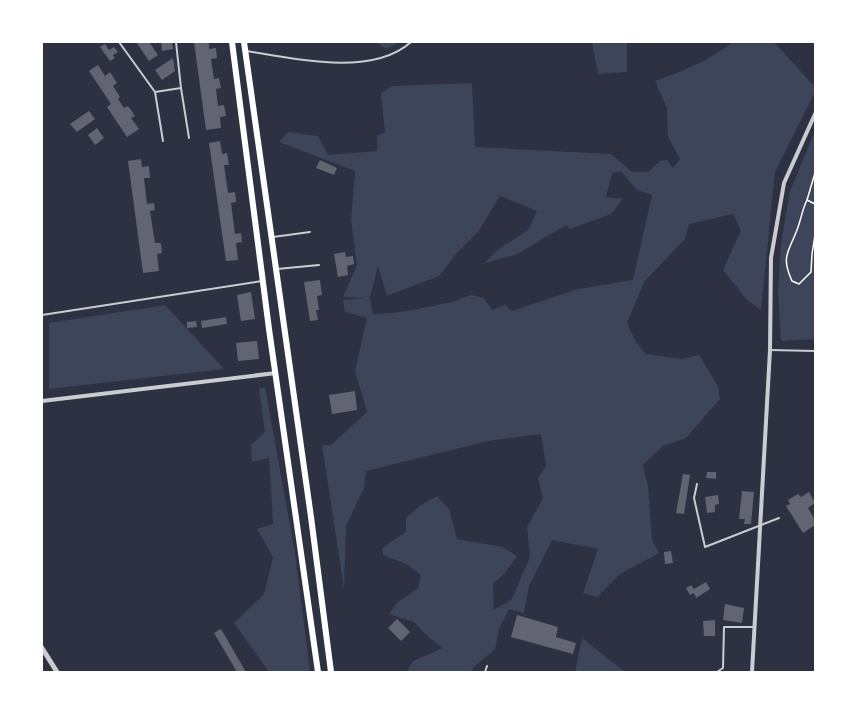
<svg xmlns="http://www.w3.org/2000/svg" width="857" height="714" viewBox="0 0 857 714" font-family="'Golos Text',sans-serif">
	<rect width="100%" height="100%" fill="#2d3142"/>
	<g fill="#3c4559" fill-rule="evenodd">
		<polygon points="376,42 400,42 386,49"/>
		<polygon points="592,42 624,42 627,43 627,72 598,74"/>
		<path d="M734,42h40l41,45v5l-40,80 -14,138 -14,-10 -24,-30 18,-40 -8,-16 -44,10 -4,15 -41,43 -17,41 9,19 10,12 36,5 17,-4 19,31 2,13 -34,39 -23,8 -20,19 5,21 4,54 7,13 -39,21 -23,23 -14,-4 15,-44 -46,-9 -23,46 -5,27 -15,-4 -10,20 -4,20 -21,18 -3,5 -64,-1 6,-10 30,-13 -16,-12 -13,-14 -25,-8 8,-11 21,-15 3,-13 -15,-11 -23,-9 -1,-7 24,-16v-14l15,-13 16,-9 12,13 8,30 46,8 14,9 -13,18 -11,10 1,26 18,-11 18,-42 -3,-30 16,-29 -5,-20 8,-12 -5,-32 -53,7 -122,30 -2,17 -18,38 -2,62 -22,-143h9l36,-33 -12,-41 12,-53 -22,-6 -2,-12 22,-2 -22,-1 14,-32 -6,-45 4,-49 -76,-29 9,-10 30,4 10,19 49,-4v-16l8,-2 -4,-40 11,-7 80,-3 3,64 136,7 21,18h16l12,-11 7,-1 6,8 7,-9 -12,-22 -1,-29 -12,-27 24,-9 25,-11zM621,171l16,19 15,5 -19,85 -55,9 -66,22 -7,-6 -13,5 -8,-12 -13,-3 -19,7 -39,8 -21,3 -19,1 -3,-16 8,-32 9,30 52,-20 18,-23 21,-21 22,-36 37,15 -9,19 -32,21 -11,12 33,-9 29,-18 20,-11 3,4 41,-15 12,-15 -17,-2 6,-24z"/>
		<polygon points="815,131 815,339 781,341 778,291 781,243 790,191"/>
		<polygon points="165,305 224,369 49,389 49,323"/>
		<polygon points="265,387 295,553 310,672 269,672 234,623 264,594 273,557 257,529 273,524 269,458 252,462 251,445 265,432 259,389"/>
		<polygon points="582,638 625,672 575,672"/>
	</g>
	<g fill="#626471">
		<polygon points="136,42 149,42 158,55 149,61"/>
		<polygon points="161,42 172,42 173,49 162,51"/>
		<polygon points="194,42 209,42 209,49 216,48 217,58 211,59 214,79 219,78 221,88 216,89 218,106 224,105 226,116 220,117 221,128 206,130"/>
		<polygon points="105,44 109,50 114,47 118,52 113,55 115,58 110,61 100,47"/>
		<polygon points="173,58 175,71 162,80 155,70"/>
		<polygon points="98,65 105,76 110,72 117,83 113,86 120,97 118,99 124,108 128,106 135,116 131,118 139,129 127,137 107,107 111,104 89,71"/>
		<polygon points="89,111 95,119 77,132 70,124"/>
		<polygon points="97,128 104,138 95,145 88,135"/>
		<polygon points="220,141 222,154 227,153 229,165 224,165 228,193 235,192 236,202 231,203 235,234 241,233 242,242 236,243 238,260 226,261 209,143"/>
		<polygon points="141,159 142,167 149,166 150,178 144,178 147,204 154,203 155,210 150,211 155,243 161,243 162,253 157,254 159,271 143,273 128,161"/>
		<polygon points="320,160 337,168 334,175 316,168"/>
		<polygon points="345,252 346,257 353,256 354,264 347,266 348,275 338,277 334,254"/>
		<polygon points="320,280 322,295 317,296 319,310 316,310 318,320 310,321 304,282"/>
		<polygon points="251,292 255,319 241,321 237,295"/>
		<polygon points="226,317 227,324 202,328 201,321"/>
		<polygon points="196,321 197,327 187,328 187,322"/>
		<polygon points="257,341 259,359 238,361 236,343"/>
		<polygon points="355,391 357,410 332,414 329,395"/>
		<polygon points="707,472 716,472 716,479 706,478"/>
		<polygon points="683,474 690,475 684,514 676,513"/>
		<polygon points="742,491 754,492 751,524 744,524 745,519 739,519"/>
		<polygon points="809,492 815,503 808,508 815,520 815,525 803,533 786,506 790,504 788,500 798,494 801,497"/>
		<polygon points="718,495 719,504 715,505 715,512 707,513 705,497"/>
		<polygon points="671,551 673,563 665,564 664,552"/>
		<polygon points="706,582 710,589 696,598 694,593 690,595 686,588 691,585 694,589"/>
		<polygon points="725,604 744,608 742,623 723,620"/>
		<polygon points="517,615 558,627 556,637 576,643 573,654 511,637"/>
		<polygon points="397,619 410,632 401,641 388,628"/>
		<polygon points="715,620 715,636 704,636 703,621"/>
		<polygon points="221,629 246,672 237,672 214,633"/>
	</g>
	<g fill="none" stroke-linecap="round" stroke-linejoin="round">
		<g stroke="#fff" stroke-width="1.5">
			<polyline points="815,173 807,200 815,204"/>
			<path d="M807,200c-5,10 -6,20 -10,30 -9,23 -16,27 -5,51l7,3 12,-12 1,-18 3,-19"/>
		</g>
		<g stroke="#caccd0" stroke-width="2">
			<polyline points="119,42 155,92 163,141"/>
			<path d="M247,51c47,8 125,26 164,-9"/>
			<polyline points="181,88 189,138"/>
			<polyline points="155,92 181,88 176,42"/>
			<polyline points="273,237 310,232"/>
			<polyline points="277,269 319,265"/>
			<polyline points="42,315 262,281"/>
			<polyline points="770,350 815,351"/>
			<polyline points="697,484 694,498 705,547 779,518"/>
			<polyline points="485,672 487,666"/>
			<polyline points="717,672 723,668 724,627 754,627"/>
		</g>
		<g stroke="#caccd0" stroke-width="4">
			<polyline points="42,401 276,373"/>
			<polyline points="752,672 770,350 771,258 784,183 815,114"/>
		</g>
		<polyline stroke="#caccd0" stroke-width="5" points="42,648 57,672"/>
		<g stroke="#fff" stroke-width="6">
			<polyline points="232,42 269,329 318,672"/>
			<polyline points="244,42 311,517 331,672"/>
		</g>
	</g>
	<rect width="857" height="714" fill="none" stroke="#ffffff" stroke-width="86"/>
</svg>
